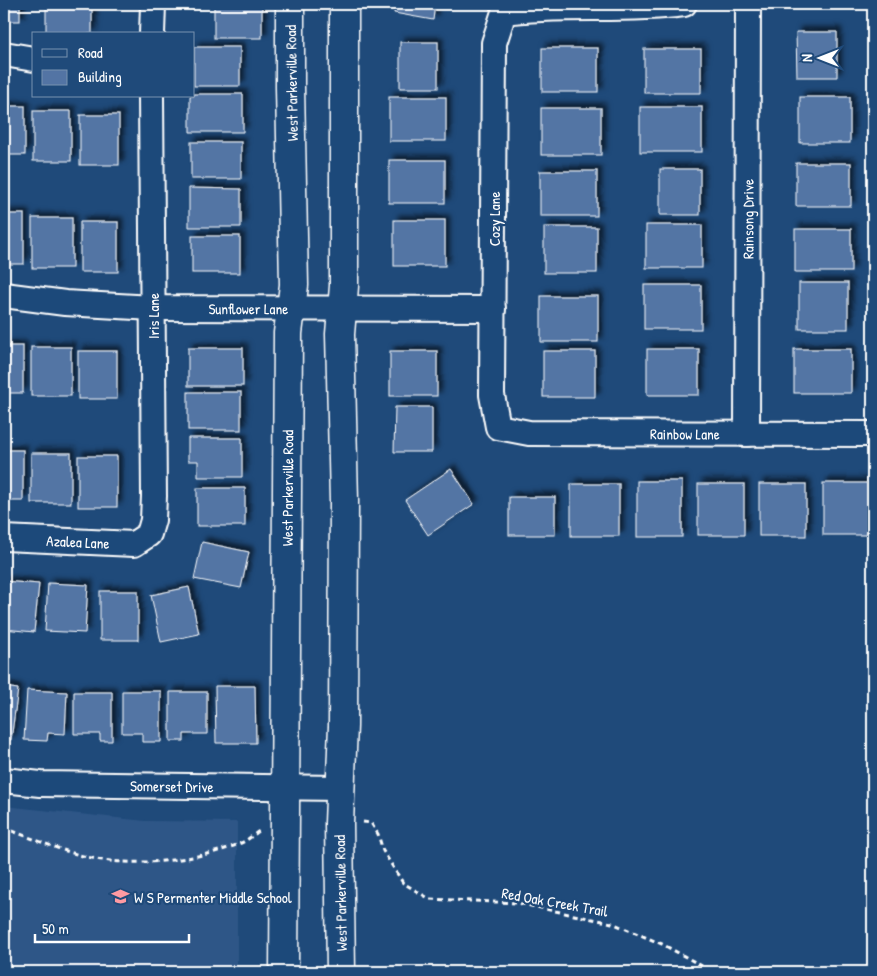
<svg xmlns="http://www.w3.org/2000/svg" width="877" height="976" viewBox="0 0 877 976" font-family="'Patrick Hand',sans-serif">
	<defs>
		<filter id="shadow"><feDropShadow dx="4.5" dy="-4.5" stdDeviation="2.5" flood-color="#0009"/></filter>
	</defs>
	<rect width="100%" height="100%" fill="#1f4a7a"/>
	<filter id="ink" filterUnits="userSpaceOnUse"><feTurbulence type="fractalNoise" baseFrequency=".02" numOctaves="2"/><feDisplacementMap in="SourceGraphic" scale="10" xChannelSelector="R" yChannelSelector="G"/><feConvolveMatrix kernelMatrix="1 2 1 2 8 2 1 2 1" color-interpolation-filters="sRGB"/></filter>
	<g filter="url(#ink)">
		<polygon fill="#2f5787" points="4,806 145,821 237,822 237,972 4,972"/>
		<g fill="#5374a4" stroke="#fff" filter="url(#shadow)">
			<rect x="4" y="4" width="16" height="17"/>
			<rect x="46" y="4" width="46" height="30"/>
			<rect x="214" y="4" width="48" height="34"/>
			<polygon points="395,4 435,4 433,20 394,13"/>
			<polygon points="796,32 837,32 837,77 797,77"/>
			<rect x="400" y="42" width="38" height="46"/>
			<rect x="194" y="47" width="46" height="39"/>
			<rect x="542" y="48" width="56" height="44"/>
			<rect x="644" y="49" width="57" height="44"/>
			<polygon points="194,94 243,94 243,132 190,132 190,96 194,96"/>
			<rect x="389" y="97" width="57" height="44"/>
			<rect x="800" y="97" width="50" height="46"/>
			<rect x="4" y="106" width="21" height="49"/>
			<rect x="640" y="107" width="62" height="45"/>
			<rect x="541" y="108" width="60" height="47"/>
			<rect x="33" y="111" width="38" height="50"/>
			<rect x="80" y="115" width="39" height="50"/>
			<rect x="191" y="142" width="50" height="37"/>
			<rect x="389" y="160" width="56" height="43"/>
			<rect x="796" y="163" width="55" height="43"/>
			<rect x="660" y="169" width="40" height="46"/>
			<rect x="540" y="171" width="57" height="45"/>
			<polygon points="189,188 241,189 241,227 189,227"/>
			<rect x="4" y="214" width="20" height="50"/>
			<rect x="32" y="218" width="40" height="50"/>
			<rect x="394" y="220" width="51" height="46"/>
			<rect x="80" y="222" width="38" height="50"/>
			<rect x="646" y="225" width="56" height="43"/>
			<rect x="544" y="227" width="53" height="46"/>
			<rect x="795" y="229" width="56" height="43"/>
			<rect x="192" y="236" width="48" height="37"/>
			<rect x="799" y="283" width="49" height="46"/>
			<rect x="644" y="285" width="57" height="44"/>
			<rect x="541" y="296" width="57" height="46"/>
			<rect x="4" y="346" width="19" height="47"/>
			<rect x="31" y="347" width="40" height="49"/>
			<rect x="188" y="348" width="55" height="38"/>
			<rect x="647" y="349" width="52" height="46"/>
			<rect x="794" y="349" width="57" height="44"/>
			<rect x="78" y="351" width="39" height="48"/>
			<rect x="390" y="351" width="47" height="45"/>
			<rect x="543" y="351" width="52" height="46"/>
			<rect x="188" y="392" width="53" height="38"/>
			<polygon points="395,407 432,407 432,452 394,452"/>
			<polygon points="188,438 242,438 242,477 198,477 198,461 188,461"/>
			<rect x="4" y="450" width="19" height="51"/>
			<rect x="31" y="453" width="40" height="50"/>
			<rect x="78" y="456" width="39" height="51"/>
			<polygon points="451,469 474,504 428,535 405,500"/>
			<rect x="637" y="481" width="45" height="56"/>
			<rect x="823" y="483" width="47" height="52"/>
			<rect x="571" y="484" width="48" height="52"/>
			<rect x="698" y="484" width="46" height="51"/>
			<rect x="759" y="484" width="47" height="52"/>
			<rect x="197" y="488" width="48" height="38"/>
			<rect x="509" y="497" width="46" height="38"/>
			<polygon points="202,542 249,552 241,588 194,579"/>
			<polygon points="4,581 39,584 34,632 4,629"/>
			<polygon points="48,583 88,585 85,633 45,631"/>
			<polygon points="189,587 199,634 161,642 151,595"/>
			<rect x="100" y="591" width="38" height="49"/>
			<polygon points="215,686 255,686 256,743 216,743"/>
			<polygon points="4,687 18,689 11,740 4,739"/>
			<polygon points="27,690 67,692 65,734 48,733 47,741 24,740"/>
			<polygon points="122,691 161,691 161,742 142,742 142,733 122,733"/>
			<polygon points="74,692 112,692 112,741 100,741 100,734 74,734"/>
			<polygon points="170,692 207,692 207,734 184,734 184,741 170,741"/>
		</g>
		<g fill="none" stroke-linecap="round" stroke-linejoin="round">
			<defs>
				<g id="minor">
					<path id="s1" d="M684,4c-60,8 -120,0 -180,8l-10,31 -2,352 6,32 31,6 344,1"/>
					<polyline points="152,34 153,4"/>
					<polyline points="4,54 34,59"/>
					<path id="s2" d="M4,295l61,8 88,5 340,1"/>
					<path id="s3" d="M747,434l1,-430"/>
					<path id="s4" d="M4,538l130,6 15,-10 4,-14 1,-24 -3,-400"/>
					<path id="s5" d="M4,780l36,4 300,4"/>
				</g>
				<g id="secondary">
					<path id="s6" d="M284,972l4,-639 6,-48 -4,-198v-83"/>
					<polyline points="341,972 339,823 343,726 344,501 340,334 344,286 344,4"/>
				</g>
			</defs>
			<use href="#minor" stroke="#fff" stroke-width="28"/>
			<use href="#secondary" stroke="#fff" stroke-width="31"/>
			<g stroke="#fff" stroke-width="3" stroke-dasharray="5 4" stroke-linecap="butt">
				<polyline points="363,822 371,823 378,834 383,851 403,883 430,899 517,903 612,923 662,944 713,972"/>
				<path d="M4,828c34,12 69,29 106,33 40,4 94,-2 131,-18 7,-3 13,-9 20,-13"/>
			</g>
			<use href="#minor" stroke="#1f4a7a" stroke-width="24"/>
			<use href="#secondary" stroke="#1f4a7a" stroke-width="28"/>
		</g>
	</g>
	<defs>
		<symbol id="school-bare" viewBox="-9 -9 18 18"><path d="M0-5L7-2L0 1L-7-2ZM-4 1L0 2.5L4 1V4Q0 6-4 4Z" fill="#ff9aa2" stroke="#1f4a7a" stroke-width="2.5" paint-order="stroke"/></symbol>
	</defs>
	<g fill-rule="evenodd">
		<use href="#school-bare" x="108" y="884" width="25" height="25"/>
	</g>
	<g text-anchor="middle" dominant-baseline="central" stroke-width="4.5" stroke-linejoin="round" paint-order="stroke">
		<g font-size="15" fill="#fff" stroke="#1f4a7a">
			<text transform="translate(291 83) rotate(-91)">West Parkerville Road</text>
			<text transform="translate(494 219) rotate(-90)">Cozy Lane</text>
			<text stroke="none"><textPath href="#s3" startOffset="215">Rainsong Drive</textPath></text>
			<text stroke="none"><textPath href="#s2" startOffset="245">Sunflower Lane</textPath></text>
			<text transform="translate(153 316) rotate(-90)">Iris Lane</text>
			<text stroke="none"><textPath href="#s1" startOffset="785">Rainbow Lane</textPath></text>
			<text stroke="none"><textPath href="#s6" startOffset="484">West Parkerville Road</textPath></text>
			<text stroke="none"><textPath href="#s4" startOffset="74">Azalea Lane</textPath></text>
			<text stroke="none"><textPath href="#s5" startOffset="168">Somerset Drive</textPath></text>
			<text transform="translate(340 893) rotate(-91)">West Parkerville Road</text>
			<text transform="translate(555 902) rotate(10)">Red Oak Creek Trail</text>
		</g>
		<g font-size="15" fill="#fff" stroke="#1f4a7a" text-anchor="start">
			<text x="134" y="897">W S Permenter Middle School</text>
		</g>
	</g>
	<rect width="877" height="976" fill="none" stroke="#1f4a7a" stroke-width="20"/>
	<rect x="10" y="10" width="857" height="956" fill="none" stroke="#fff" stroke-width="2" filter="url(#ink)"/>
	<rect x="32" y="32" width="162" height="65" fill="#1f4a7a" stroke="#7992af"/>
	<rect x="42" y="49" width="25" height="8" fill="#1f4a7a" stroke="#7992af"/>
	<text x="78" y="58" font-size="15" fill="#ffffff">Road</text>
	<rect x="42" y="70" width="25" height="15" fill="#5374a4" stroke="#7992af"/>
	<text x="78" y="82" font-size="15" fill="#ffffff">Building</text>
	<g transform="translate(820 58) rotate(270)" stroke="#1f4a7a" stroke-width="4" paint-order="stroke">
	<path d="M0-4L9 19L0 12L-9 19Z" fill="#ffffff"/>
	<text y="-8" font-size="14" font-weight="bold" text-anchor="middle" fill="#ffffff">N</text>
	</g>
	<path d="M35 934v8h154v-8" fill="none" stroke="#ffffff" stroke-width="2.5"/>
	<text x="42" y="934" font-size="15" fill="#ffffff" stroke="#1f4a7a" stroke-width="4" paint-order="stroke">50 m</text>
</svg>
